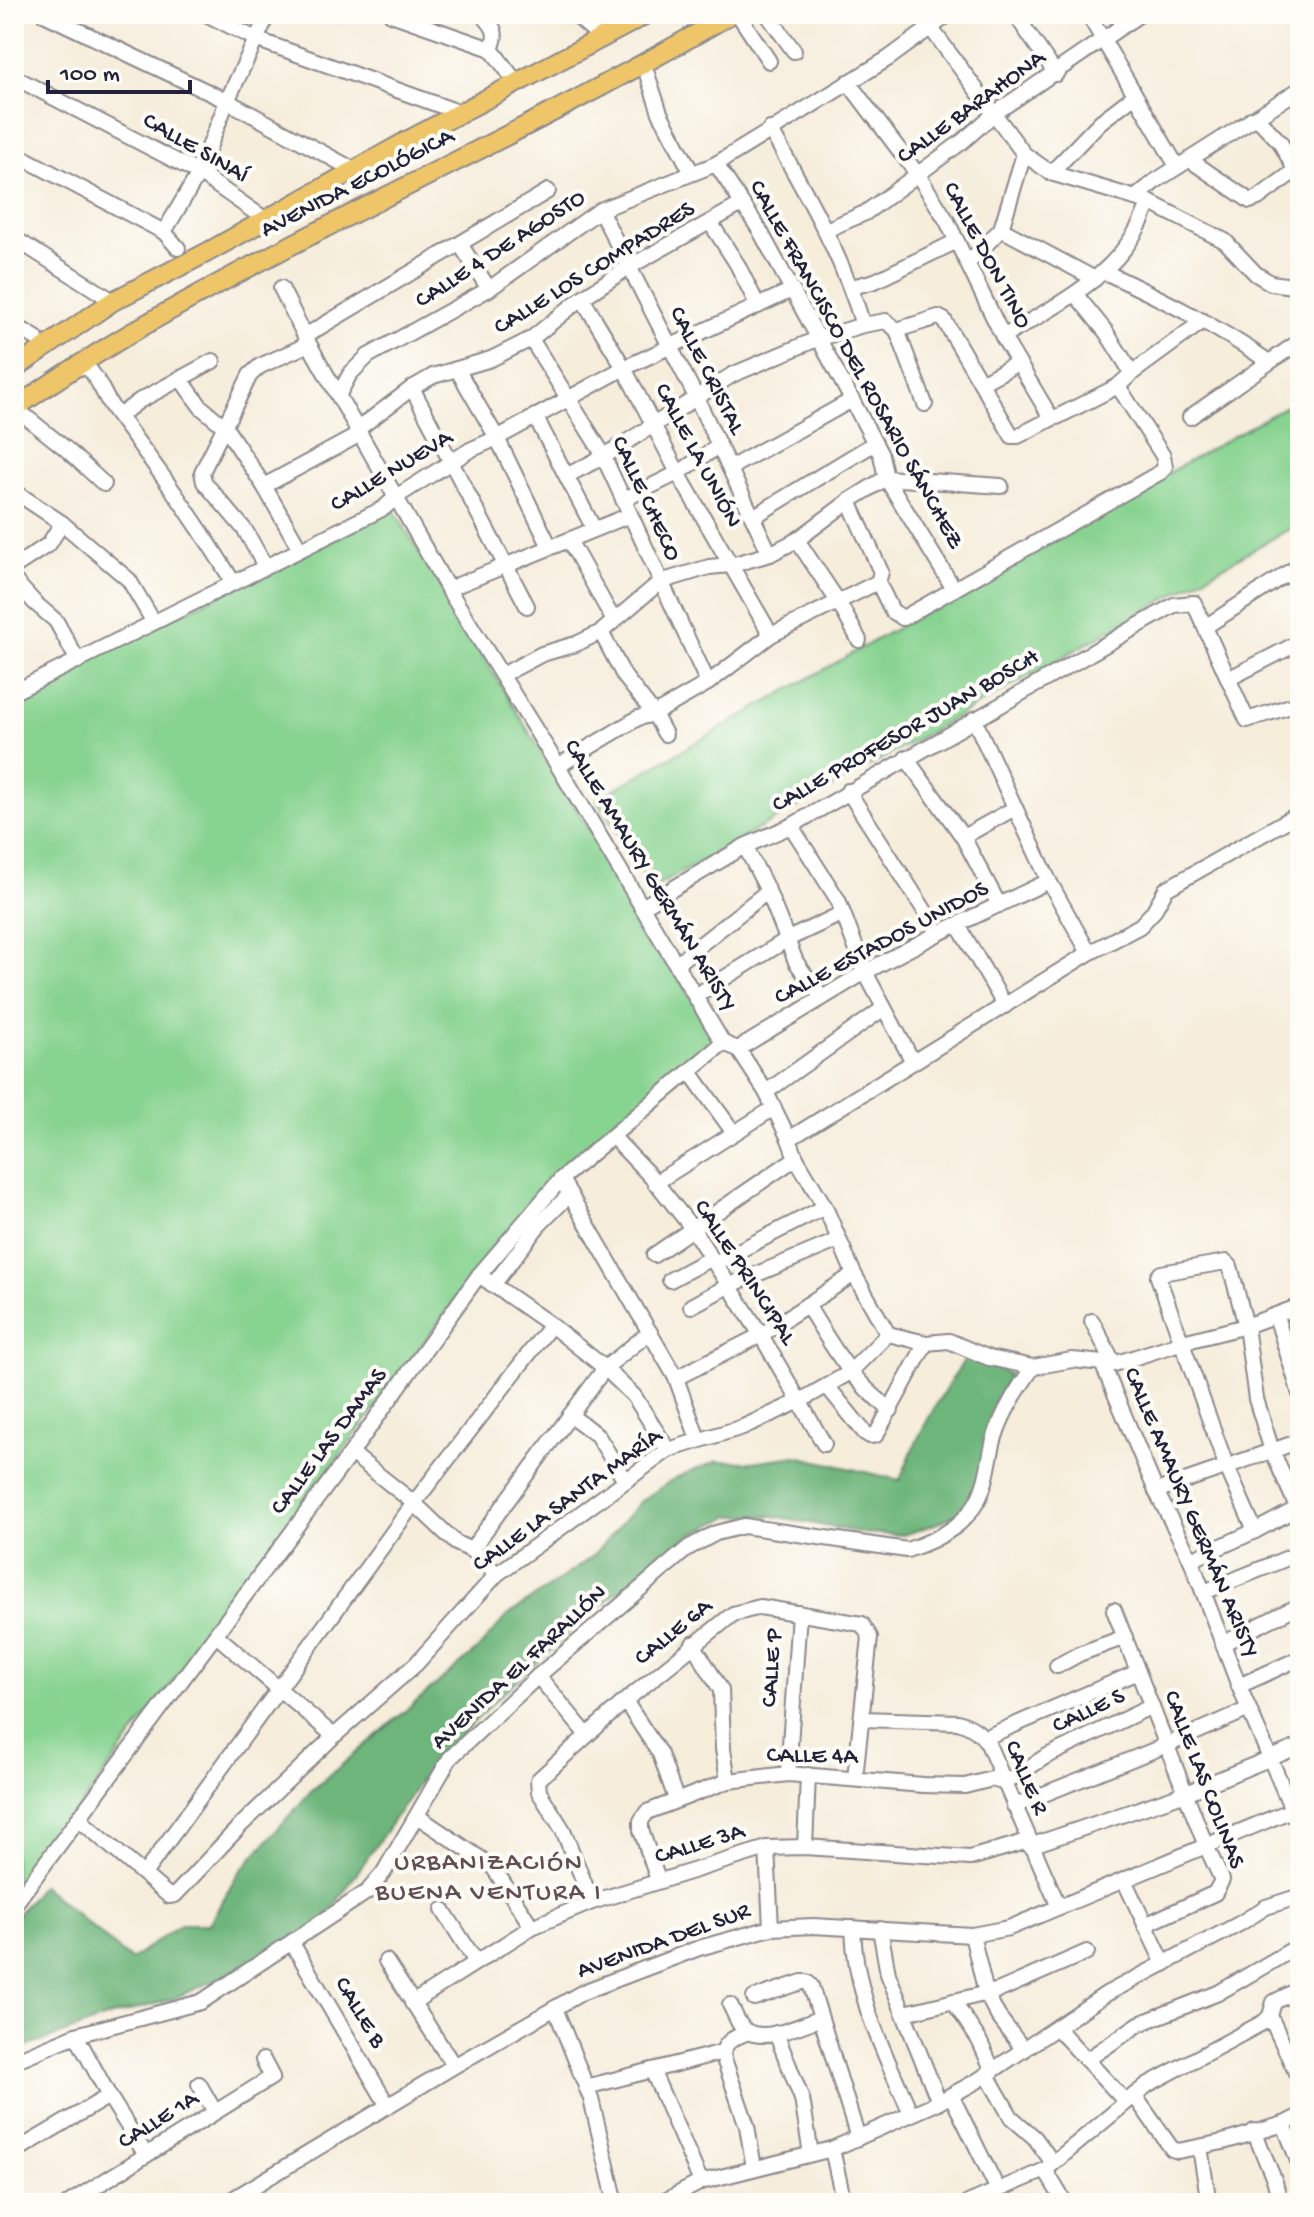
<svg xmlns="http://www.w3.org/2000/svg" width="1314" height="2217" viewBox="0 0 1314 2217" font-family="'Gochi Hand',sans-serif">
	<rect width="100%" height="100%" fill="#fdfcf7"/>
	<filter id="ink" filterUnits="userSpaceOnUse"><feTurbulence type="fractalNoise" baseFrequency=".0125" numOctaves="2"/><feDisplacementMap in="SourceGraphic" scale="16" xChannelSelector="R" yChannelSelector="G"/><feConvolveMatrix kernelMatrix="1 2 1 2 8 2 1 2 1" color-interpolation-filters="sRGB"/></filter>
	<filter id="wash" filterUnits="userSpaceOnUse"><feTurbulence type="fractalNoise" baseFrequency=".006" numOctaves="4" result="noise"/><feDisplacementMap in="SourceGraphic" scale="32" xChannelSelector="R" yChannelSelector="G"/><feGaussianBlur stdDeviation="1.8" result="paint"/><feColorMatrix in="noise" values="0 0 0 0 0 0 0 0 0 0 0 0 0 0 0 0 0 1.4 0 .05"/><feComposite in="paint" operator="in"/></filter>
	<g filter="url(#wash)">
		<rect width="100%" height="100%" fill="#f6eddb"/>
		<g fill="#87d390" stroke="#547a66" stroke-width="2">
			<polygon points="1300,398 1300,523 652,889 597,799"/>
			<polygon points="394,510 710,1029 712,1035 709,1046 599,1142 475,1273 14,1896 14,695"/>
		</g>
		<path fill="#6db57a" stroke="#486c5a" stroke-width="2" d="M968,1355l41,19 -15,36 1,27 -20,68 -37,18 -34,12 -42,-2 -88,-17h-44l-41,20 -90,71 -104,93 -67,70 -105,152 -45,30 -108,48 -58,16 -98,35v-132l27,-34 90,75 50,-36h28l29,-50 73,-83 166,-141 30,-34 85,-59 49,-56 34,-23 43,-17 34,1 44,-6 104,24c17,-45 40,-85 68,-125z"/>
	</g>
	<g filter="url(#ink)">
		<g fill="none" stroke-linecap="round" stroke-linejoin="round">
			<defs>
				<g id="minor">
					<polyline points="44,14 227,101 354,170"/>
					<polyline points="206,14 258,40 461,113"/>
					<polyline points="391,14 491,49 516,82"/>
					<path d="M482,14c12,13 17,19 9,35"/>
					<polyline points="574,14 603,39"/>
					<polyline points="738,14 769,61"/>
					<polyline points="767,14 794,51"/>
					<polyline points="1015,14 1056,74"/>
					<polyline points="1088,14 1175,163 1179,166"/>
					<polyline points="587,25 604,14"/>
					<polyline points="930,27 1024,154 1051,173 1149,202 1225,241 1256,274 1271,283 1300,287"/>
					<polyline points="644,65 660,113 692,173"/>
					<polyline points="14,77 199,173 266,220"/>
					<polyline points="848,82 918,175 947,221 1003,337 1050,416 1057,417 1118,386 1132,373 1203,321"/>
					<polyline points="1251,119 1259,120 1280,142 1300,179"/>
					<path d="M770,129c36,64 72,126 93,196"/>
					<polyline points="14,153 164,232 178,248"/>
					<polyline points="1190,160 1250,201 1258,198 1300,167"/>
					<polyline points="716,164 759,229 852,400 881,455 886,478 954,589"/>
					<polyline points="1051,173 1100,122 1134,96"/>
					<polyline points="1135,198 1154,182 1300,89"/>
					<polyline points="600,210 696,397 770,554"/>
					<polyline points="710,222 737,264 758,306"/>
					<polyline points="1001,229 1095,279"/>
					<polyline points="826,230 865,213 963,141 995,113 1140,14"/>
					<polyline points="164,232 199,173 227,101 268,14"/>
					<polyline points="14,238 113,301"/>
					<polyline points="460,244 489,289"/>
					<polyline points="968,263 1001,229 1024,154"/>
					<path d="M1105,272c57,27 112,54 164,90"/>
					<polyline points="852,287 875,281 957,241"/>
					<polyline points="281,288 309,344 448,589 558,766 723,1043 738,1049 766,1092 789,1139 796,1158 825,1207 854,1274 888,1334 926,1343 949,1341 989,1358 1033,1367 1072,1360 1114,1364 1183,1342 1246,1326 1300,1306"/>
					<polyline points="1076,295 1106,332 1132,373"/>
					<polyline points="582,298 624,368 678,473 771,635"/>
					<polyline points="14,325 36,338"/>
					<polyline points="305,336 548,191"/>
					<path d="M1003,337c60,-36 123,-64 146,-135"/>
					<polyline points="531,339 601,451 708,683"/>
					<path d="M74,368h14c12,12 16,29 26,42 41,55 83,112 119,172"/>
					<polyline points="457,369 497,438 550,547"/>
					<polyline points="180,378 201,407 225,427 264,486 300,549"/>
					<polyline points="981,383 1018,363"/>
					<polyline points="412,388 527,606"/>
					<polyline points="339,394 350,374 368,356 489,289 600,210 716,164 889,58 949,14"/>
					<polyline points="925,404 897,330 938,317 944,320 1012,436 1018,436 1053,418"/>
					<polyline points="15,408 65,448 104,484"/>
					<polyline points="119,416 139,401 213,361"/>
					<polyline points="535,416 594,529"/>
					<polyline points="1190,417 1300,341"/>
					<polyline points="730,468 852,400"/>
					<polyline points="568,475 603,457 732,375 817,339 863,325 886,321 897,330"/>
					<polyline points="264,486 353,438 358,429 412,388 433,376 491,359 531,339 582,298 629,267 742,204"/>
					<polyline points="14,491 62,523 129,580 153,621"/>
					<polyline points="623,500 678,473 719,446"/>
					<polyline points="849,501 881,572 878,582"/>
					<polyline points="753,517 875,443"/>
					<polyline points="569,540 614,621"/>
					<polyline points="797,540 839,603 859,640"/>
					<polyline points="265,566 245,530 204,482 202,472 250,375 260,366 309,344"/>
					<polyline points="14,567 49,544 62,523"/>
					<polyline points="1289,572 1300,589"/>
					<polyline points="14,580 35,603 56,621 78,661"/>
					<polyline points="878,582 892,611 903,618 1161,472 1165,467 1163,456 1118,386"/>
					<polyline points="448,589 630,515"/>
					<polyline points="1205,627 1300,565"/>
					<polyline points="601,632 624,676 654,714 665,734"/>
					<polyline points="502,675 542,654 576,644 601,632 660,582 709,567 731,565 770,554 797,540 849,501 886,478 1001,486"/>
					<polyline points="1228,679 1300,642"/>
					<polyline points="14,692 384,508 396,497 470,450 497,438 624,368 792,290"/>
					<polyline points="974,719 1049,881 1089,953"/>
					<polyline points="906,758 963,837 999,905"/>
					<polyline points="558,766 638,718 654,714 708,683 771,635 878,582"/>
					<polyline points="848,791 939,933"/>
					<polyline points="791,826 838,900 865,972 913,1062"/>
					<polyline points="963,837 1015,808"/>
					<polyline points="745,846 768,891 796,962 822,998"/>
					<polyline points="642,907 745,846 791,826 1174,605 1194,603 1247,720 1300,703"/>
					<polyline points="958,925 1005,1006"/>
					<polyline points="676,964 768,891"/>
					<polyline points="695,996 788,939 841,914"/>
					<polyline points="738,1049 865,972 939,933 1049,881"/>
					<polyline points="690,1072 734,1133"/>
					<polyline points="766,1092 884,1008"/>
					<polyline points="613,1137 654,1180 692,1228 761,1335 824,1444"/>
					<polyline points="789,1139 1089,953 1140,926 1153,912 1166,889 1300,813"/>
					<polyline points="561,1179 676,1378 698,1439"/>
					<polyline points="655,1183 774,1108"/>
					<polyline points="654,1255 796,1158"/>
					<polyline points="715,1263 825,1207"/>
					<polyline points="479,1275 551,1325 605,1368 634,1396 668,1450"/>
					<polyline points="670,1280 711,1258"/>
					<polyline points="493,1285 538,1226 570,1194"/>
					<path d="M807,1305c25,41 44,76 84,105"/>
					<polyline points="691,1306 728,1286 839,1240"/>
					<polyline points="1276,1316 1300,1394"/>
					<polyline points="1092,1321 1114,1364"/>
					<polyline points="1102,1363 1156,1491 1191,1560 1239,1686 1300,1828"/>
					<polyline points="676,1378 761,1335 854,1274"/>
					<polyline points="827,1386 865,1433 870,1436 876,1435 926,1343"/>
					<polyline points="570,1415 597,1435 625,1480"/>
					<polyline points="351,1453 414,1503 456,1543 471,1550 497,1574"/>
					<polyline points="1156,1491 1300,1441"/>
					<polyline points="1255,1531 1226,1465 1158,1277 1161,1273 1226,1262 1230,1266 1246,1326 1256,1399 1272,1451 1298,1509"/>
					<polyline points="471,1550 605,1368 650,1332"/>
					<polyline points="1191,1560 1255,1531 1300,1507"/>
					<polyline points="1204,1592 1300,1553"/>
					<polyline points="1114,1610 1206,1846 1222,1880 1215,1893 1145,1925"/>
					<polyline points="216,1635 334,1736"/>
					<polyline points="1224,1643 1300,1605"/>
					<polyline points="693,1644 721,1690 723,1749 728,1781"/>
					<polyline points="1057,1666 1079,1654 1125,1637"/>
					<polyline points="538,1676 587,1735"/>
					<polyline points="1239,1686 1300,1658"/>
					<polyline points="625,1701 660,1754 676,1799"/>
					<path d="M862,1719l96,3c13,4 23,10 30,22l71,163"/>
					<polyline points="984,1738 1138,1672"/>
					<polyline points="788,1774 799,1613"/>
					<polyline points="1014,1806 1167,1745 1249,1709"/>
					<polyline points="417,1816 493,1867 532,1927"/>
					<polyline points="79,1819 169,1896 175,1895 240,1826 334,1736 416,1664 497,1574 668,1450 743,1427 800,1401 849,1373 888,1334"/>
					<polyline points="1030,1846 1186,1793 1300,1746"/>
					<polyline points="805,1847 808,1775"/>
					<polyline points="767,1848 771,1928"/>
					<polyline points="144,1874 414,1503 551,1325"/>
					<polyline points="658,1880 641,1830 641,1821 647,1812 728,1781 788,1774 923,1785 965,1786 992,1779 1005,1783 1045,1757 1152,1706"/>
					<polyline points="1124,1880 1164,1964"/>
					<polyline points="592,1902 563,1830 539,1792 538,1780 625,1701 733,1614 760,1607 862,1624 870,1637 855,1778"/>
					<polyline points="14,1905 351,1453 479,1275 561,1179 723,1043"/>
					<polyline points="443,1910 476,1962"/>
					<path d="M853,1928c2,70 31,123 58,186"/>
					<polyline points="880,1929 888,1974 939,2102"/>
					<polyline points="972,1935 986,1993 998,2016 1024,2050"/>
					<polyline points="292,1943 388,2106"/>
					<polyline points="386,1961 454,2066"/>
					<polyline points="754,1998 802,1982 807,1982 811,1986 858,2138"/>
					<polyline points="953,2001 979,2040 993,2071"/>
					<polyline points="412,2003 532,1927 592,1902 767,1848 805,1847 970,1858 1028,1841"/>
					<path d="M730,2005c5,8 8,22 18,27 20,10 52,-7 71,-13"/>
					<polyline points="555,2008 591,2099 616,2203"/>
					<polyline points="905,2013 1000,1990 1087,1952"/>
					<polyline points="1270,2016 1300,2081"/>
					<polyline points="1057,2028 1125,2101"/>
					<path d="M748,2032c-12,5 -25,9 -25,24l24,70 7,42"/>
					<polyline points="776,2033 802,2099 811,2154"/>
					<polyline points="76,2035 109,2096 146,2155"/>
					<polyline points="1088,2059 1139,2024 1218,1993 1300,1945"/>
					<path d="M14,2061l62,-26 125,-33 166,-110 17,-20 66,-114 88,-82 150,-128 28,-15 28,-7 163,24c34,-11 66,-28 77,-65 5,-15 6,-32 11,-48 8,-26 23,-48 38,-70"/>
					<polyline points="652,2070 701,2182"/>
					<polyline points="987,2075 1011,2117 1035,2138 1053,2163"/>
					<polyline points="199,2084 215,2112"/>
					<polyline points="586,2087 723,2052"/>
					<polyline points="951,2095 998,2190"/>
					<polyline points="1134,2095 1172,2149 1178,2151 1223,2142 1284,2124 1300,2116"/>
					<polyline points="1284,2124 1300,2166"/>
					<polyline points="1254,2131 1275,2182 1280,2203"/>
					<polyline points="1200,2148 1209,2203"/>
					<polyline points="832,2149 844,2203"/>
					<polyline points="14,2152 109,2096"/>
					<polyline points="1045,2170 1065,2203"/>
					<polyline points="69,2203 272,2077 263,2060"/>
					<polyline points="226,2203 454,2066 583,1992 699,1948 771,1928 813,1926 972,1935 1009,1928 1292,1810"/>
					<polyline points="661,2203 701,2182 832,2149 939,2102 977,2081 1106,1994 1239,1924 1266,1907 1300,1896"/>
					<polyline points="968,2203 1045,2170 1147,2085 1264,2022 1270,2016 1274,2002 1300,1989"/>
				</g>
				<g id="major">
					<polyline points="14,369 113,301 206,253 405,142 647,14"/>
					<path d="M14,409c92,-66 192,-120 293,-172 142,-73 286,-142 424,-223"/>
				</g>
			</defs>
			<use href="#minor" stroke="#8c888b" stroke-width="18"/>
			<use href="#major" stroke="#8c888b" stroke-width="22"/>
			<use href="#minor" stroke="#fff" stroke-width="14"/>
			<use href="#major" stroke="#eec569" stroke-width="18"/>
		</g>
	</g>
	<g text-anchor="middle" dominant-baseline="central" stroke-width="8" stroke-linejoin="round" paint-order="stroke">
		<g font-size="24" fill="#22223b" stroke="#fdfcf7">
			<text transform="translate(972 108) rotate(-36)">CALLE BARAHONA</text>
			<text transform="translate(195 149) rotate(30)">CALLE SINAÍ</text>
			<text transform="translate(358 184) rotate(-27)">AVENIDA ECOLÓGICA</text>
			<text transform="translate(501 250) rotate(-33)">CALLE 4 DE AGOSTO</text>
			<text transform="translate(986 256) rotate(62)">CALLE DON TINO</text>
			<text transform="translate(595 269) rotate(-32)">CALLE LOS COMPADRES</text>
			<text transform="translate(855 365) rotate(61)">CALLE FRANCISCO DEL ROSARIO SÁNCHEZ</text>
			<text transform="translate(706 371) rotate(63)">CALLE CRISTAL</text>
			<text transform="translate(697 456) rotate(62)">CALLE LA UNIÓN</text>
			<text transform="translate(392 472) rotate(-31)">CALLE NUEVA</text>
			<text transform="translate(645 499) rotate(65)">CALLE CHECO</text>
			<text transform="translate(906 732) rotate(-30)">CALLE PROFESOR JUAN BOSCH</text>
			<text transform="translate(649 876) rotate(59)">CALLE AMAURY GERMÁN ARISTY</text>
			<text transform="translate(882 944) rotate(-28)">CALLE ESTADOS UNIDOS</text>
			<text transform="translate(744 1273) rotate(57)">CALLE PRINCIPAL</text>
			<text transform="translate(330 1442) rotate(-53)">CALLE LAS DAMAS</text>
			<text transform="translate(568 1501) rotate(-36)">CALLE LA SANTA MARÍA</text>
			<text transform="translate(1190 1513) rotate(67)">CALLE AMAURY GERMÁN ARISTY</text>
			<text transform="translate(674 1633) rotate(-39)">CALLE 6A</text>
			<text transform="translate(520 1668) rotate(-43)">AVENIDA EL FARALLÓN</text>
			<text transform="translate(773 1668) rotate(-86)">CALLE P</text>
			<text transform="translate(1089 1712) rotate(-25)">CALLE S</text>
			<text transform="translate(812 1757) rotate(1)">CALLE 4A</text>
			<text transform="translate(1025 1778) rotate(67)">CALLE R</text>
			<text transform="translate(1203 1780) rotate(69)">CALLE LAS COLINAS</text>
			<text transform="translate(700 1845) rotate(-17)">CALLE 3A</text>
			<text transform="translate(664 1942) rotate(-20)">AVENIDA DEL SUR</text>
			<text transform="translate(359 2013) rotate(59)">CALLE B</text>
			<text transform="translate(159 2121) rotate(-32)">CALLE 1A</text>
		</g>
		<g font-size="26" letter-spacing="2" fill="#634e52" stroke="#fdfcf7">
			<text x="489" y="1864">URBANIZACIÓN<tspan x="489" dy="30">BUENA VENTURA I</tspan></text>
		</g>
	</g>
	<rect width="1314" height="2217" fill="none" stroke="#fdfcf7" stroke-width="48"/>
	<path d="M48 80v12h142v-12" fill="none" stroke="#22223b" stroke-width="4"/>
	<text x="60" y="80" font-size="24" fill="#22223b" stroke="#fdfcf7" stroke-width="6" paint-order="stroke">100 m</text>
</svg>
